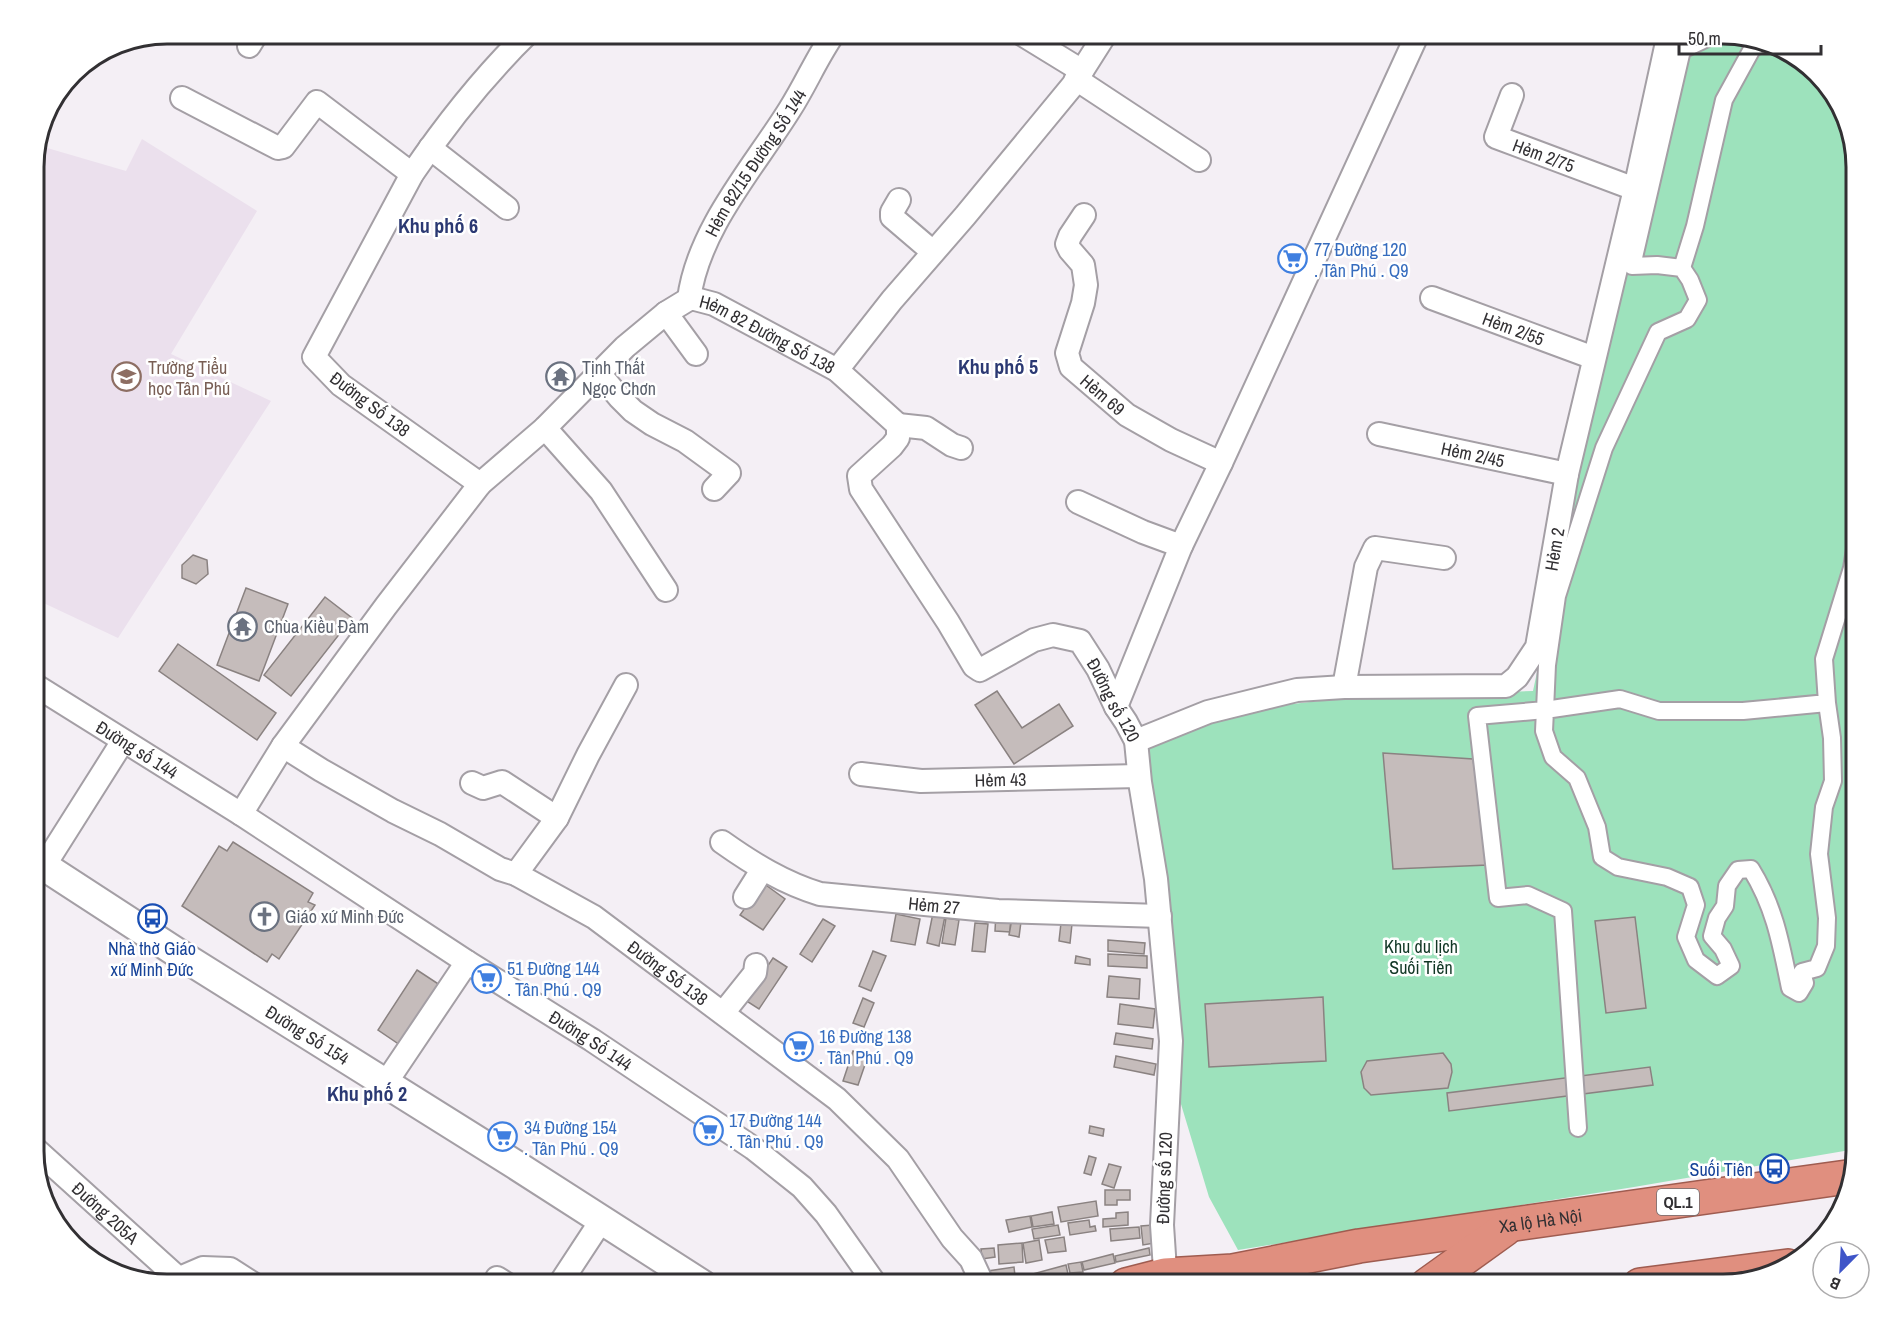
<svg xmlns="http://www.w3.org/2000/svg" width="1889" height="1318" viewBox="0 0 1889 1318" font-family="'Archivo Narrow',sans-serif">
	<rect width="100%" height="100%" fill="#f4eff5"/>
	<polygon fill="#ebe0ed" points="142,139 257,211 171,354 271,401 118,638 33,598 33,158 37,145 126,171"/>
	<polygon fill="#9de2bc" points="1674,33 1723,33 1803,60 1842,107 1856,166 1856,1149 1634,1187 1238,1250 1209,1197 1171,1071 1140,746 1204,714 1337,699 1533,691"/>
	<g fill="#c5bcbb" stroke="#8a8281" stroke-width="1.5">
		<polygon points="193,555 207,560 208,574 196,584 182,578 182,565"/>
		<polygon points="246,588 288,604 259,681 217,665"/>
		<polygon points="325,597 352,618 291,696 264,675"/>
		<polygon points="178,644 276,713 257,740 159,671"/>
		<polygon points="997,691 1022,728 1059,704 1073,726 1014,764 975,705"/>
		<polygon points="1383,753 1473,759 1488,865 1393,869"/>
		<polygon points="233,842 313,893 308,902 315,905 279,959 272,954 267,962 182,906 219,846 227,851"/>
		<polygon points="763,883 785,899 763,930 740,915"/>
		<polygon points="996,912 1011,913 1010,932 995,931"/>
		<polygon points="933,913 945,916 939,946 927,943"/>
		<polygon points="1013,913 1022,914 1019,937 1009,935"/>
		<polygon points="896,914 920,919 915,945 891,941"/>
		<polygon points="1635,917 1646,1008 1606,1013 1595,921"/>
		<polygon points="946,918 959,920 955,945 942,943"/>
		<polygon points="823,919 835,926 812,962 800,954"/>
		<polygon points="975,923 988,924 985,952 972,951"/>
		<polygon points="1061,923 1072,924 1070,943 1059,941"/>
		<polygon points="1108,940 1145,943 1144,954 1108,951"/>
		<polygon points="873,951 886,956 871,991 859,986"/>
		<polygon points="1108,954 1147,956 1147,968 1108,966"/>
		<polygon points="1076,956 1090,959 1090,965 1075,963"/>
		<polygon points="773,958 787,967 759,1009 745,1000"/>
		<polygon points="417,970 446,989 406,1049 378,1030"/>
		<polygon points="1109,976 1140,979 1139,999 1107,997"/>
		<polygon points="1323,997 1326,1061 1209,1067 1205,1004"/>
		<polygon points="863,998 874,1003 864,1027 853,1023"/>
		<polygon points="1120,1004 1155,1009 1153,1028 1118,1024"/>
		<polygon points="1116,1033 1153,1039 1152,1049 1114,1044"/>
		<polygon points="853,1051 868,1056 858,1085 843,1081"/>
		<polygon points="1443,1053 1451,1064 1452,1072 1448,1088 1371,1095 1364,1088 1361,1072 1367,1061"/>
		<polygon points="1116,1056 1156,1064 1154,1075 1114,1067"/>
		<polygon points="1650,1067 1653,1085 1449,1111 1447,1093"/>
		<polygon points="1090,1126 1104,1129 1103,1136 1089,1133"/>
		<polygon points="1089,1156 1096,1158 1091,1175 1084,1173"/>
		<polygon points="1109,1164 1121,1167 1114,1188 1102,1184"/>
		<polygon points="1105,1190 1130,1190 1130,1200 1117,1200 1117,1205 1105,1205"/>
		<polygon points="1096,1201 1098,1216 1061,1222 1058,1207"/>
		<polygon points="1052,1212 1054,1224 1033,1227 1031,1216"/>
		<polygon points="1128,1212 1128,1225 1103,1227 1103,1219 1116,1218 1116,1213"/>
		<polygon points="1030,1216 1032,1227 1009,1232 1006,1220"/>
		<polygon points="1089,1220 1090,1227 1095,1226 1096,1231 1070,1235 1068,1223"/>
		<polygon points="1058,1225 1060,1235 1034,1239 1032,1229"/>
		<polygon points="1153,1225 1155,1243 1143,1245 1141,1226"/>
		<polygon points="1139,1227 1140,1238 1111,1241 1110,1229"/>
		<polygon points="1064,1237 1066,1251 1048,1253 1045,1240"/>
		<polygon points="1039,1240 1042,1260 1026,1263 1023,1243"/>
		<polygon points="1022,1243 1023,1262 999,1264 998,1245"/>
		<polygon points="994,1248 995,1257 982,1259 981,1249"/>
		<polygon points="1149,1248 1150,1255 1116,1262 1115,1256"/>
		<polygon points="1113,1254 1115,1263 1084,1270 1082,1262"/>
		<polygon points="1081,1262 1083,1272 1070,1273 1068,1264"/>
		<polygon points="1066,1265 1068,1274 1031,1283 1029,1275"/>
		<polygon points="1014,1267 1015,1276 989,1280 988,1271"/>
		<polygon points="1027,1275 1030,1285 991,1285 990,1284"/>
	</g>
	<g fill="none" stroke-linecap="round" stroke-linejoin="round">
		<defs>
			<g id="pedestrian">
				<polyline points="1682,268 1695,226 1724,100 1752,49 1758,45"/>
				<path d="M1827,703l-84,8h-84l-39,-12 -75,11 -1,21 9,26 24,21 20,49 5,30 16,10 49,10 23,10 6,18 -10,32 10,23 21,16 14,-10 -8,-17 -11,-13 5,-18 8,-12 2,-20 11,-16 13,-1c24,39 30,75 39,119l9,5 6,-10 -3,-11 15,-4 9,-22 1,-28 -8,-64 5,-47 9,-26 -1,-43 -5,-35 -3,-44 28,-91 4,-25"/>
				<polyline points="1578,1128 1563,911 1528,895 1498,898 1477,716 1545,710 1547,665 1557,596 1604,448 1658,332 1687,319 1698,300 1690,280 1682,268 1657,265 1632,266 1682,50 1718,33"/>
			</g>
			<g id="minor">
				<polyline points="1020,33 1082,71"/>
				<polyline points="249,46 257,33"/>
				<polyline points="1076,79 1199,160"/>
				<path id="s1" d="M1512,95l-16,42 139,52"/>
				<polyline points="182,98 278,148 283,147 317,102 412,174"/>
				<polyline points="430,148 507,208"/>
				<polyline points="899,200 892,212 892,217 933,252"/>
				<path id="s2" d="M1084,215l-14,21 -3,8 3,6 13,15 3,20 -3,18 -16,50 4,14 56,48 44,25 50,23"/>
				<path id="s3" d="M1432,298l162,60"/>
				<path id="s4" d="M689,299c9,-70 65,-132 101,-190 16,-25 27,-52 44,-76"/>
				<polyline points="666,313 696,354"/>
				<polyline points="837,370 892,300 965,216 1073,85 1106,33"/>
				<polyline points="598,372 619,397 633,411 652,424 685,441 729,473 714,489"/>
				<polyline points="898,425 926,428 952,445 961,448"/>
				<polyline points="545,428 601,491 666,590"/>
				<path id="s5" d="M1379,434l188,40"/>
				<path d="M480,484l-139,-99 -27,-28 98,-183c34,-50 73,-99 116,-141"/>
				<polyline points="1078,502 1143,532 1181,546"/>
				<path id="s6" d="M33,684l208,130 226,148 125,78 161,108 49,39 24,27 50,71"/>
				<polyline points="1344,687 1366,567 1375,548 1444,558"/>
				<polyline points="1116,707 1181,546 1221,463 1418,33"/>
				<path id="s7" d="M1136,741l72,-29 89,-22 47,-3 162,-1 11,-9 20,-30 30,-173 68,-285 34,-156"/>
				<path id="s8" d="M283,746l38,24 72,41 47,23 60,35 16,5 78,43 243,182 61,60 54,79 19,21 12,26"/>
				<path id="s9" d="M861,774l60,7 218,-5"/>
				<polyline points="472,783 483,788 502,782 557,818"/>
				<path id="s10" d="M241,814l42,-68 103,-140 94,-122 65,-56 80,-81 41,-34 23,-14h6l19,5 123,66 61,55v13l-6,8 -33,30 2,13 87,133 26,44 6,4 54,-30 19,-5 27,6 18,28 18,38 10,15 10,19 4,41 16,97 15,162 -9,184 4,60"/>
				<path id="s11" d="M722,842c31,22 62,41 98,52l178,17 162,5"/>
				<polyline points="44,866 123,741"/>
				<polyline points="516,874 557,818 588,755 626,685"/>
				<polyline points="745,897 762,870"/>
				<polyline points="723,1013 755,973 756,965"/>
				<polyline points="385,1084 467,962"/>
				<path id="s12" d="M33,1147l145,131"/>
				<polyline points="497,1278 508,1285"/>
				<polyline points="166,1284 203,1268 230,1269 255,1285"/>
				<polyline points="559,1285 601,1221"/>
			</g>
			<g id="tertiary">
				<path id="s13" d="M33,859l143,93 340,213 187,120"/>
			</g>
			<g id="trunk">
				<path id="s14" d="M1126,1285l39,-10 68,-4 126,-25 488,-69"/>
				<polyline points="1427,1285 1505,1229"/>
				<polyline points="1640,1285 1788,1266"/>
			</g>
		</defs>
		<use href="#pedestrian" stroke="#a49fa5" stroke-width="20"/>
		<use href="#minor" stroke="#a49fa5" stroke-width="26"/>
		<use href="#tertiary" stroke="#a49fa5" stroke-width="32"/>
		<use href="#trunk" stroke="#9f5c50" stroke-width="36"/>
		<use href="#pedestrian" stroke="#fff" stroke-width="16"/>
		<use href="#minor" stroke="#fff" stroke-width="22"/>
		<use href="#tertiary" stroke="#fff" stroke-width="28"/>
		<use href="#trunk" stroke="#e08f7f" stroke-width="33"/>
	</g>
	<defs>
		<symbol id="supermarket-ring" viewBox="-11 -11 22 22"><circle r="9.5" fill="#fff" stroke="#3f7fe0" stroke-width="1.5"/><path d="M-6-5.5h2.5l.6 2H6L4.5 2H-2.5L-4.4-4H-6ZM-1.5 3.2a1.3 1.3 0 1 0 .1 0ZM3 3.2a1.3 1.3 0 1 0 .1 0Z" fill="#3f7fe0"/></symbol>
		<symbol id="school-ring" viewBox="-11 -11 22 22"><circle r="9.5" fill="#fff" stroke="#8d6e63" stroke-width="1.5"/><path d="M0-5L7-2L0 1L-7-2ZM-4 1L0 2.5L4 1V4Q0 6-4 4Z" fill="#8d6e63"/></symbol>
		<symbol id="temple-ring" viewBox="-11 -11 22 22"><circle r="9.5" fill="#fff" stroke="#6b7280" stroke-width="1.5"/><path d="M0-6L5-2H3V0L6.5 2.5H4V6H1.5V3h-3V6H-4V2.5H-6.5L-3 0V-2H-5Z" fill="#6b7280"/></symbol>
		<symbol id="church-ring" viewBox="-11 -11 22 22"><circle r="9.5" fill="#fff" stroke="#6b7280" stroke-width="1.5"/><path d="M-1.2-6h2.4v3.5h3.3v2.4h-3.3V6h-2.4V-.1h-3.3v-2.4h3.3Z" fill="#6b7280"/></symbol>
		<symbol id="bus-ring" viewBox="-11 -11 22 22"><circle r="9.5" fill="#fff" stroke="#1a4fb4" stroke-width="1.5"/><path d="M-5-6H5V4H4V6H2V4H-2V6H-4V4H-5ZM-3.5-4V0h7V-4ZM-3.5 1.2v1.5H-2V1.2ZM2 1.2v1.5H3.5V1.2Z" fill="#1a4fb4"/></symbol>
	</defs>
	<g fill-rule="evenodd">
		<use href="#supermarket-ring" x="1276" y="242" width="33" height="33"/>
		<use href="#school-ring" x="110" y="360" width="33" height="33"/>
		<use href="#temple-ring" x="544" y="360" width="33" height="33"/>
		<use href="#temple-ring" x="226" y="610" width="33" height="33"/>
		<use href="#church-ring" x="248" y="900" width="33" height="33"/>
		<use href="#bus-ring" x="136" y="902" width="33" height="33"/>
		<use href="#supermarket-ring" x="470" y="962" width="33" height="33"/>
		<use href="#supermarket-ring" x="782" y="1030" width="33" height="33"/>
		<use href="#supermarket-ring" x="692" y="1114" width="33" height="33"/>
		<use href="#supermarket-ring" x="486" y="1120" width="33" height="33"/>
		<use href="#bus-ring" x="1758" y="1152" width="33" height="33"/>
	</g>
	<g text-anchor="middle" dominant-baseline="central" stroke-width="5" stroke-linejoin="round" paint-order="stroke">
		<rect fill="#fff" stroke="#706e70" stroke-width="1.5" x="1657" y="1189" width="42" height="26" rx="4.5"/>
		<g font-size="16" font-weight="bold" fill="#323033">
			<text x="1678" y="1202">QL.1</text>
		</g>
		<g font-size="18" fill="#323033" stroke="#fff">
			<text stroke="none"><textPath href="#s1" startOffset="96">Hẻm 2/75</textPath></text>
			<text stroke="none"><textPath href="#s4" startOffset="153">Hẻm 82/15 Đường Số 144</textPath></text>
			<text stroke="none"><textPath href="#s3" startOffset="87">Hẻm 2/55</textPath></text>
			<text stroke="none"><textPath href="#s10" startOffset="774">Hẻm 82 Đường Số 138</textPath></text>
			<text stroke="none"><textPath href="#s2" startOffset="208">Hẻm 69</textPath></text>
			<text transform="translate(370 404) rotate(37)">Đường Số 138</text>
			<text stroke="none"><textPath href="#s5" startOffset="96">Hẻm 2/45</textPath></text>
			<text stroke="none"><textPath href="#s7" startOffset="528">Hẻm 2</textPath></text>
			<text stroke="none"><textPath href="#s10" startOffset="1410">Đường số 120</textPath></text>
			<text stroke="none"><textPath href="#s6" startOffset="123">Đường số 144</textPath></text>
			<text stroke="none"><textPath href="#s9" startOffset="140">Hẻm 43</textPath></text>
			<text stroke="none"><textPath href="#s11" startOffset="226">Hẻm 27</textPath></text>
			<text stroke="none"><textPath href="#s8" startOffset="448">Đường Số 138</textPath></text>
			<text stroke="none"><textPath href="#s13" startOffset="326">Đường Số 154</textPath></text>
			<text stroke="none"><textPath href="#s6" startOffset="662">Đường Số 144</textPath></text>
			<text transform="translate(1164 1178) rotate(-88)">Đường số 120</text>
			<text stroke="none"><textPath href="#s12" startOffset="98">Đường 205A</textPath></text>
			<text stroke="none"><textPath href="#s14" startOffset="420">Xa lộ Hà Nội</textPath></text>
		</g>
		<g font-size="18" fill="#366cbe" stroke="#fff" text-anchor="start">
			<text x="1314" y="249">77 Đường 120<tspan x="1314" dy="21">. Tân Phú . Q9</tspan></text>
			<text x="507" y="968">51 Đường 144<tspan x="507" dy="21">. Tân Phú . Q9</tspan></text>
			<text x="819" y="1036">16 Đường 138<tspan x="819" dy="21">. Tân Phú . Q9</tspan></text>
			<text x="729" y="1120">17 Đường 144<tspan x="729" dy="21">. Tân Phú . Q9</tspan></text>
			<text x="524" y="1127">34 Đường 154<tspan x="524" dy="21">. Tân Phú . Q9</tspan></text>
		</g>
		<g font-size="18" fill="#785e54" stroke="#fff" text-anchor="start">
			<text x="148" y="367">Trường Tiểu<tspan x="148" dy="21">học Tân Phú</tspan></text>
		</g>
		<g font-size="18" fill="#5b616d" stroke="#fff" text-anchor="start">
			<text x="582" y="367">Tịnh Thất<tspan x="582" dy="21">Ngọc Chơn</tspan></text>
			<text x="264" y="626">Chùa Kiều Đàm</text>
			<text x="285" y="916">Giáo xứ Minh Đức</text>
		</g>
		<g font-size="18" fill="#113725" stroke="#fff">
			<text x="1421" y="946">Khu du lịch<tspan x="1421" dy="21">Suối Tiên</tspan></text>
		</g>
		<g font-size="18" fill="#164399" stroke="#fff">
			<text x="152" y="948">Nhà thờ Giáo<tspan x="152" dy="21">xứ Minh Đức</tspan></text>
			<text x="1753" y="1169" text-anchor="end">Suối Tiên</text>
		</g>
		<g font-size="20" font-weight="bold" fill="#2b3973" stroke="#fff">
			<text x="438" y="225">Khu phố 6</text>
			<text x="998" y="366">Khu phố 5</text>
			<text x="367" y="1093">Khu phố 2</text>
		</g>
	</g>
	<path d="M0 0H1889V1318H0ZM167 44H1723A123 123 0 0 1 1846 167V1151A123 123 0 0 1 1723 1274H167A123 123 0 0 1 44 1151V167A123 123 0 0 1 167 44Z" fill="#fff" fill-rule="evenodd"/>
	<path fill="none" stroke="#323033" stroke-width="3" d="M167 44H1723A123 123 0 0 1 1846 167V1151A123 123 0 0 1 1723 1274H167A123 123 0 0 1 44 1151V167A123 123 0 0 1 167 44Z"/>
	<g transform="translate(1841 1270) rotate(204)"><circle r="28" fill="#ffffff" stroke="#adacad" stroke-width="1.5"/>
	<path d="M0-4.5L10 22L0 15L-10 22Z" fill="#3f55c8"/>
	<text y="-9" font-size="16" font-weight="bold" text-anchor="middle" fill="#323033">B</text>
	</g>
	<path d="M1679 45v9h142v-9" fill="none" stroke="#323033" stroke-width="3"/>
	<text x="1688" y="45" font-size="18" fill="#323033" stroke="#ffffff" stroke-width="4.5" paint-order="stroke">50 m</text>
</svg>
